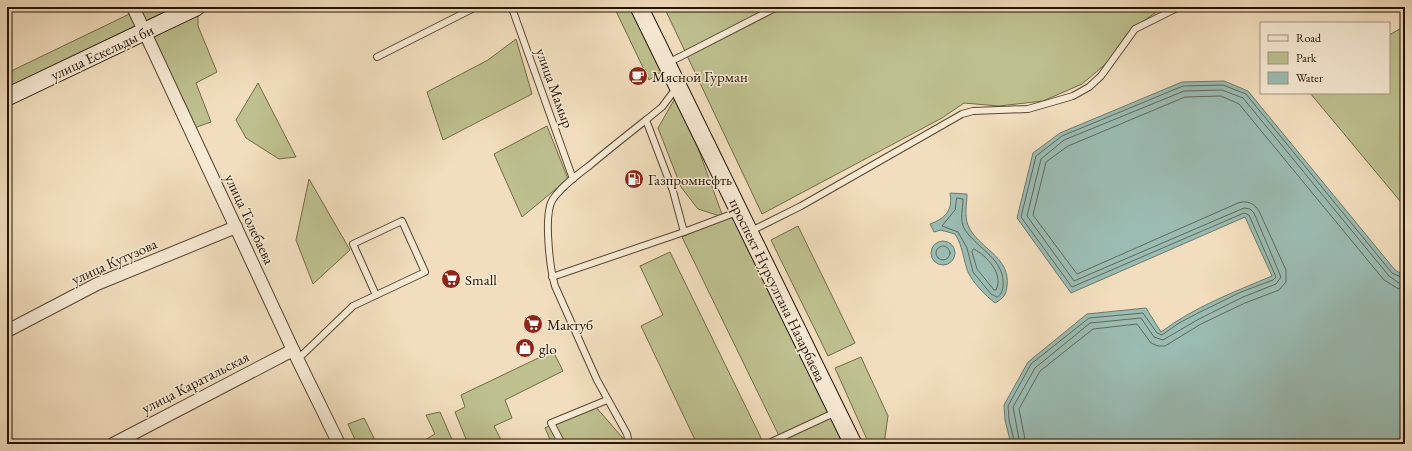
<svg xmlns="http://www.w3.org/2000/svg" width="1412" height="451" viewBox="0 0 1412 451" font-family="'EB Garamond',serif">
	<rect width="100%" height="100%" fill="#f2debe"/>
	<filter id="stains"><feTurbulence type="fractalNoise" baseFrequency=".005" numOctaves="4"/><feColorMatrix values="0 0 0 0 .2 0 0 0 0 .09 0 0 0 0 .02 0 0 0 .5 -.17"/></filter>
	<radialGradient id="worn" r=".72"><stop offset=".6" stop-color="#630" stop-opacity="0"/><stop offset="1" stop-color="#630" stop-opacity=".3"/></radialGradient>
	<g fill="#bec08f" stroke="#726a48">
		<polygon points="144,7 180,7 7,92 7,73"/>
		<polygon points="614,7 634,7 665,69 649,80"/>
		<polygon points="664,7 1164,7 1133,28 1108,62 1082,84 1043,101 999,106 964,103 942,118 762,214"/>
		<polygon points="198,12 198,26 217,72 196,83 211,122 194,128 153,35"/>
		<polygon points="1405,26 1405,207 1310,93 1389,93 1389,35"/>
		<polygon points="516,39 532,94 443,140 427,92 488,60"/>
		<polygon points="258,83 296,157 279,159 246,138 236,120"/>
		<polygon points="678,93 723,217 698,209 681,187 658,128"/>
		<polygon points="547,126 568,179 522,217 494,154"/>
		<polygon points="309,179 350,250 313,284 296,240"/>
		<polygon points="739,211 853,444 783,444 682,237"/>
		<polygon points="798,226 855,343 828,356 771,240"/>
		<polygon points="670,252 764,444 697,444 641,326 663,315 640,266"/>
		<polygon points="553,351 563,371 505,400 512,418 494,426 503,444 468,444 455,412 465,407 461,395"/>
		<polygon points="861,357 888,416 884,444 869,444 835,368"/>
		<polygon points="595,406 628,444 552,444 545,428 578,411"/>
		<polygon points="440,412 454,444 418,444 435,434 426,415"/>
		<polygon points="364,418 377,444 357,444 348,424"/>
	</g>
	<g fill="#9bbcb3" stroke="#6c796c">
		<path d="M1224,81l24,10 147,179 10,6v168h-394l-6,-24 -1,-15 24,-43 59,-48 59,-6 15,24c33,-25 73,-40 111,-56l-27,-59 -174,76 -54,-75 16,-65 27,-20 122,-51z"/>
		<path d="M950,193l17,1c0,10 -3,21 1,31 9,23 43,31 39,61 -1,9 -3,12 -12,17 -9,-7 -22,-20 -27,-31 -5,-13 -5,-26 -13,-38l-14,-4 -7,2 -4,-8c16,-6 23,-14 20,-31z"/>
		<circle cx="943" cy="253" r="12"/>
	</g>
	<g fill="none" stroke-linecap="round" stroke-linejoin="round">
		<g stroke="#60685a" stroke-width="1">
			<path d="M957,198l6,1c0,11 -4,21 2,31 13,19 41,30 38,57 -1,5 -2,8 -6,10l-6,-3 -18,-22 -6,-24 -9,-16 -16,-6 13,-16z"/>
			<circle cx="943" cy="253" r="7"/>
			<path d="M974,249c13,7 30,25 22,41h-2l-17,-21 -5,-17z"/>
			<polyline points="1015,444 1009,420 1008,406 1031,364 1089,318 1143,313 1157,333 1162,335 1179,323 1196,314 1241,292 1273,280 1276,277 1249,215 1244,213 1072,287 1021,217 1036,156 1062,136 1183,86 1223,85 1246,94 1392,273 1405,279"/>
			<polyline points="1020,444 1013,407 1035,368 1090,323 1141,318 1154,337 1163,340 1199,319 1243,297 1276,284 1281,277 1254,213 1250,209 1244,208 1074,281 1027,216 1041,159 1064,140 1184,91 1222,90 1243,98 1389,276 1399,283 1405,284"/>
			<path d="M1026,444l-7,-35 21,-38 53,-42 44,-5 14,19 7,3h7l36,-22 44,-21 34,-13 7,-8v-12l-27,-59c-5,-8 -12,-11 -21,-8l-161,71 -44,-59 13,-53 22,-16 117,-49 36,-1 18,8 145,176 13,8 8,2"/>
		</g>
		<defs>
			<g id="lane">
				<polyline points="510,7 513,11 573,179"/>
				<polyline points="377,57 476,7"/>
				<polyline points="668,63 777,7"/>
				<polyline points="677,87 662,107 646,120 673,191 684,232 737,212"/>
				<polyline points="751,231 801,206 962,114 973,111 1028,109 1073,96 1089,87 1101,76 1135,29 1179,7"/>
				<polyline points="552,277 684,232"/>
				<polyline points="298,359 353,306 425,272 402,221 353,244 376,295"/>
				<polyline points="562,444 551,423 607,400"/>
				<path d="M629,444l-2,-10 -30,-54 -42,-94c-5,-17 -12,-73 -2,-87 9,-13 24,-24 36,-33 19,-16 38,-31 57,-46"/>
				<polyline points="767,444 836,412"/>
			</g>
			<g id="street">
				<polyline points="133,7 293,350 339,444"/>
				<polyline points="7,331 97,284 236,227"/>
				<polyline points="113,444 293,350"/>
			</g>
			<g id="secondary">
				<polyline points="639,7 853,444"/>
				<polyline points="7,97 196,7"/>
			</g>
		</defs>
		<use href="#lane" stroke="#584631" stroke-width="8"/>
		<use href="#street" stroke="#584631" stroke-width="14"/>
		<use href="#secondary" stroke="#251402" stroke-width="19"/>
		<use href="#lane" stroke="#f7ead5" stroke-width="6"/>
		<use href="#street" stroke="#f7ead5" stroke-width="12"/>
		<use href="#secondary" stroke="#f7ead5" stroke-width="17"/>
	</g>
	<defs>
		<symbol id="cafe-disc" viewBox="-11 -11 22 22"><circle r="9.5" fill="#8f2418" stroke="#f7ead5"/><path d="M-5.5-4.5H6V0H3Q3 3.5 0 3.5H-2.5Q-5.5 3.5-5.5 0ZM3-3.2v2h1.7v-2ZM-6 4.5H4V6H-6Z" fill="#fff"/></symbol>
		<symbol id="fuel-disc" viewBox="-11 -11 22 22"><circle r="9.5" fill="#8f2418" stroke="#f7ead5"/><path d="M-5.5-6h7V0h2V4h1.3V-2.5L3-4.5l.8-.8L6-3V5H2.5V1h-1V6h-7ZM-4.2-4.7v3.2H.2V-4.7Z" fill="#fff"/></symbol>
		<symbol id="supermarket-disc" viewBox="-11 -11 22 22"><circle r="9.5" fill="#8f2418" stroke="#f7ead5"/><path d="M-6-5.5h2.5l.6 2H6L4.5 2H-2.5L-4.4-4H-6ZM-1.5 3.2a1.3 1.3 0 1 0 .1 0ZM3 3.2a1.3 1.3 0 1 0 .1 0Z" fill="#fff"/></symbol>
		<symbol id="shop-disc" viewBox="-11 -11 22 22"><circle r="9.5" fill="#8f2418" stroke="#f7ead5"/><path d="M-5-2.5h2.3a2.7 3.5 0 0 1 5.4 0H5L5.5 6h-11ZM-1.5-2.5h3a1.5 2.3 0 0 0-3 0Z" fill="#fff"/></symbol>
	</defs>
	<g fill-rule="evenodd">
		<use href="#cafe-disc" x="627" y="65" width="22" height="22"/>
		<use href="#fuel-disc" x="623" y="168" width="22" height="22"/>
		<use href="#supermarket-disc" x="440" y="268" width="22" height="22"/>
		<use href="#supermarket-disc" x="522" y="313" width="22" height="22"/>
		<use href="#shop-disc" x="514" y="337" width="22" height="22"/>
	</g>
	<g text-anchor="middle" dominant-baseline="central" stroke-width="3" stroke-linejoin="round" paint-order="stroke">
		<g font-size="15" fill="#251402" stroke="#f7ead5">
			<text transform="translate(102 52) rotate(-25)">улица Ескельды би</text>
			<text transform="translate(555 88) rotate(70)">улица Мамыр</text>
			<text transform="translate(250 219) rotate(65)">улица Толебаева</text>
			<text transform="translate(114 261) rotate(-24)">улица Кутузова</text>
			<text transform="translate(778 290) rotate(64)">проспект Нурсултана Назарбаева</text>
			<text transform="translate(195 382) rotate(-27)">улица Каратальская</text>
		</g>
		<g font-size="15" fill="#251402" stroke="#f7ead5" text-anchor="start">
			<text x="652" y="76">Мясной Гурман</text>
			<text x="648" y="179">Газпромнефть</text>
			<text x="465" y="279">Small</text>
			<text x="547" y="324">Мактуб</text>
			<text x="539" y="348">glo</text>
		</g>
	</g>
	<rect width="1412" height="451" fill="none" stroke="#f2debe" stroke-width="24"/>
	<rect x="8" y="8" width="1396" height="435" fill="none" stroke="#251402" stroke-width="2"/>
	<rect x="12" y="12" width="1388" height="427" fill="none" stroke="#251402"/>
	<rect x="1260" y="22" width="130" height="72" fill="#f7ead5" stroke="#a39481"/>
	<rect x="1268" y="35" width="20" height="6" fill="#f7ead5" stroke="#a39481"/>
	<text x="1296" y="42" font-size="12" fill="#251402">Road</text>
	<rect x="1268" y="52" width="20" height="12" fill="#bec08f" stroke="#a39481"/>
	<text x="1296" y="62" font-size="12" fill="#251402">Park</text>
	<rect x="1268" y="72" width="20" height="12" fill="#9bbcb3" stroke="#a39481"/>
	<text x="1296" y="82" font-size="12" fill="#251402">Water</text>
	<rect width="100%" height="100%" filter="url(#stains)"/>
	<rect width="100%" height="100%" fill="url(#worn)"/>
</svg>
